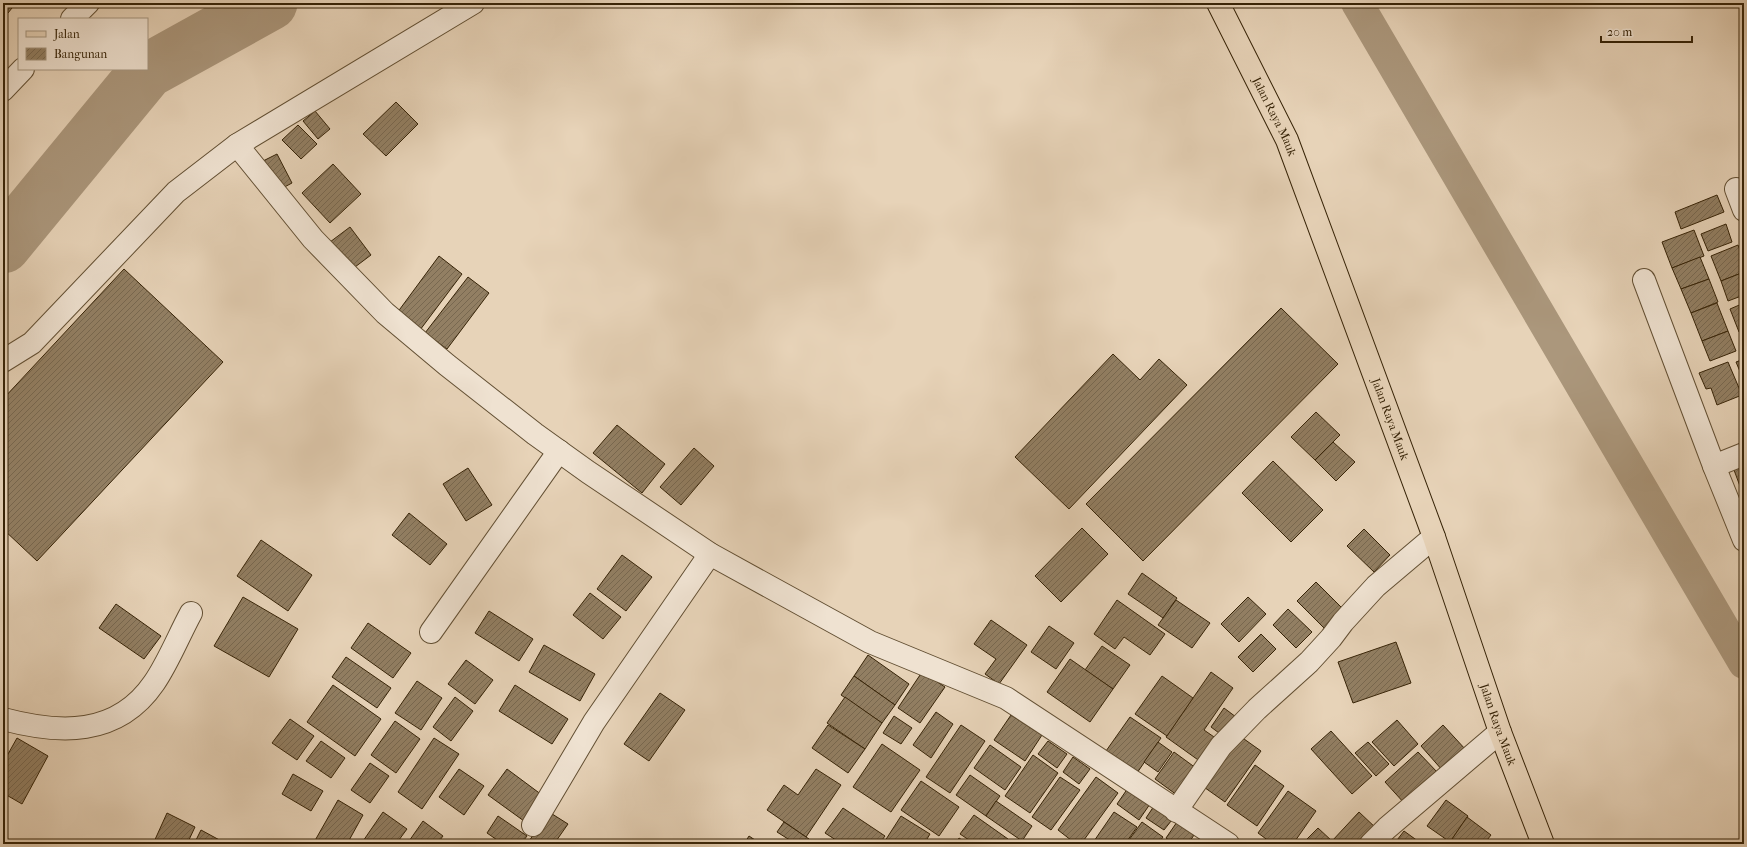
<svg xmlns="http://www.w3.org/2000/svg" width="1747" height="847" viewBox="0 0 1747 847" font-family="'IM FELL French Canon',serif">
	<defs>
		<pattern id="building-hatch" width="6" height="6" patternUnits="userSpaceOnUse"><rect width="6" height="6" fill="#927f63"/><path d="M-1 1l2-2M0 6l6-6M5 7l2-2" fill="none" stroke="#786850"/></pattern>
	</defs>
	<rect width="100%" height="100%" fill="#e7d3b8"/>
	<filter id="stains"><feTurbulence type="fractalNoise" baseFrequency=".005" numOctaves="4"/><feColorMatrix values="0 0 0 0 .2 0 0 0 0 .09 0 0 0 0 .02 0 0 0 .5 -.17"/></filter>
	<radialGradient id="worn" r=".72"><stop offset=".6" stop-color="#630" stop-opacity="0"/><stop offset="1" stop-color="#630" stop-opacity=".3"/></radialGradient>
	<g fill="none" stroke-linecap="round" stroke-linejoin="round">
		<polyline stroke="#ab977c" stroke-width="32" points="1357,3 1744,663"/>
		<polyline stroke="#ab977c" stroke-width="55" points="3,246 147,71 270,3"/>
	</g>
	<g fill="url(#building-hatch)" stroke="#362307">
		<polygon points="3,3 16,3 8,13 3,9"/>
		<polygon points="396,102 418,124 386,156 363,134"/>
		<polygon points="315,111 330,129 318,139 303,121"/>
		<polygon points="298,125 317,144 301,159 282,140"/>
		<polygon points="277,154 292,183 277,191 261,162"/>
		<polygon points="333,164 361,194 330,223 302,193"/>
		<polygon points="1717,195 1724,212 1681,229 1675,212"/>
		<polygon points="1726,224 1732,242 1708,251 1701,234"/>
		<polygon points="350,227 371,255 351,270 330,242"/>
		<polygon points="1694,230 1704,256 1672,268 1662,242"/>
		<polygon points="1738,245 1744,260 1744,272 1721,281 1711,256"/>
		<polygon points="439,256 462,274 420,330 397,313"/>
		<polygon points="1700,257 1709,279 1681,289 1672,268"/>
		<polygon points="124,269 223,362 37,561 3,529 3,399"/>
		<polygon points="1744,272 1744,295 1728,301 1721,281"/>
		<polygon points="468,277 489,293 447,349 425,333"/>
		<polygon points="1709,279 1718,302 1691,313 1681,289"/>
		<polygon points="1717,303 1728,331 1702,341 1691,313"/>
		<polygon points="1744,303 1744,330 1739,332 1730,309"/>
		<polygon points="1281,308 1338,364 1143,561 1086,504"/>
		<polygon points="1728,331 1736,351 1710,361 1702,341"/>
		<polygon points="1113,354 1140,380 1159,359 1187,385 1069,509 1015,457"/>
		<polygon points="1744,359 1744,381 1736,362"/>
		<polygon points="1728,362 1742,395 1717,405 1711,388 1706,389 1699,373"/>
		<polygon points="1316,412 1340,435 1315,460 1291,437"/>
		<polygon points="617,425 665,464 642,493 593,453"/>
		<polygon points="1333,442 1355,462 1336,481 1315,460"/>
		<polygon points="694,448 714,466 681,505 660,487"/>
		<polygon points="1273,461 1323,510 1291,542 1242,493"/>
		<polygon points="1744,466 1744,497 1734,470"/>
		<polygon points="468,468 492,505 466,521 443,484"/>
		<polygon points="409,513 447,544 430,565 392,535"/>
		<polygon points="1082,528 1108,554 1061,602 1035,576"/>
		<polygon points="1364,529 1390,555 1374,572 1347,546"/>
		<polygon points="261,540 312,575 288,611 237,576"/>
		<polygon points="622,555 652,577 626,611 597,589"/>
		<polygon points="1142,573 1177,598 1163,618 1128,594"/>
		<polygon points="1316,582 1343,609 1324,628 1297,601"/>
		<polygon points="590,593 621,617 603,639 573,615"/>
		<polygon points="243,597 298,629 269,677 214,646"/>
		<polygon points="1248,597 1266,614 1239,642 1221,624"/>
		<polygon points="1117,600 1165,634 1150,655 1124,637 1115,649 1094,634"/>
		<polygon points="1176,600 1210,623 1192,648 1158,625"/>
		<polygon points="116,604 161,636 144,659 99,628"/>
		<polygon points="1288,609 1312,632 1296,648 1273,625"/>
		<polygon points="489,611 533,639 519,661 475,633"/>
		<polygon points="991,620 1027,645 999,684 985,674 996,659 974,644"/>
		<polygon points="368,623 411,653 393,678 351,648"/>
		<polygon points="1049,626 1074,643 1056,669 1031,652"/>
		<polygon points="1261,634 1276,649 1253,672 1238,657"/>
		<polygon points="1396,642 1411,683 1353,703 1338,662"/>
		<polygon points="544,645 595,674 580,701 529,672"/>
		<polygon points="1102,646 1130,665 1113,689 1085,670"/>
		<polygon points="868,655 909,684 895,705 854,676"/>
		<polygon points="346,657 391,688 377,708 332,677"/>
		<polygon points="1070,659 1113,689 1090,722 1047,692"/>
		<polygon points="466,660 493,680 475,704 448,684"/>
		<polygon points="922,672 945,687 920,723 898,708"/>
		<polygon points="1211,672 1233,688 1204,730 1217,739 1201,762 1166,737"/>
		<polygon points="854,676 895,705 882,723 841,695"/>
		<polygon points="1162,676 1193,698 1167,736 1135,714"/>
		<polygon points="417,681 442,698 421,730 395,713"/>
		<polygon points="333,685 381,719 355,756 307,722"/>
		<polygon points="515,685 568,719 552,744 499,711"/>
		<polygon points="660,693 685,710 649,761 624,744"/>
		<polygon points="455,697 473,711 451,741 433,727"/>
		<polygon points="845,697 882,723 865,749 827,723"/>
		<polygon points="1224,708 1236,717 1223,736 1211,727"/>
		<polygon points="936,712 953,724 931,758 913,745"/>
		<polygon points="1011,715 1042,735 1025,761 994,740"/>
		<polygon points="894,716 912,728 901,744 883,733"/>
		<polygon points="1130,717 1161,738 1137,773 1106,751"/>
		<polygon points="290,719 314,736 297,760 272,743"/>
		<polygon points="1397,720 1418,744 1394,766 1372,742"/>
		<polygon points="395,721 420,739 396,773 371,755"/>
		<polygon points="828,725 865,749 848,773 812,748"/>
		<polygon points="961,725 985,741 950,793 926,777"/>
		<polygon points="1443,725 1466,750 1443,771 1421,746"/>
		<polygon points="1331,731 1372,776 1352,794 1311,749"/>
		<polygon points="1237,734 1261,751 1225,802 1201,785"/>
		<polygon points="17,738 48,756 22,804 3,793 3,763"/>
		<polygon points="434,738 459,754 422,809 398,792"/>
		<polygon points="321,741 345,758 331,778 306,761"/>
		<polygon points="1048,741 1067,754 1057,768 1038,754"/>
		<polygon points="1158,742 1172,752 1158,772 1144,762"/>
		<polygon points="1368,742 1389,764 1376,776 1355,753"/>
		<polygon points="882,744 920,770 891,812 853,787"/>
		<polygon points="990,745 1021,767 1005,790 974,768"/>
		<polygon points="1174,752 1200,771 1181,798 1155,779"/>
		<polygon points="1418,752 1438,773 1405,804 1385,782"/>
		<polygon points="1033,755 1058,773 1030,813 1005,796"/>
		<polygon points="1073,757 1090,769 1079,784 1063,772"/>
		<polygon points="370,763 389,776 370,803 351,790"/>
		<polygon points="1255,765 1284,786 1257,826 1227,805"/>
		<polygon points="459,769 484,786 464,815 439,797"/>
		<polygon points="507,769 542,795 524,821 488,795"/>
		<polygon points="816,769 841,785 806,837 767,810 784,785 798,795"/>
		<polygon points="293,774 323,791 311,811 282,794"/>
		<polygon points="970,775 1000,796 986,816 956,795"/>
		<polygon points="1060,777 1080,790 1051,830 1032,817"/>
		<polygon points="1096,777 1118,793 1081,844 1076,844 1058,830"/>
		<polygon points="921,781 959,807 939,836 901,810"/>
		<polygon points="1128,788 1150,804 1139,820 1117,804"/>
		<polygon points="1288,791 1316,811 1293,844 1273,844 1258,833"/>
		<polygon points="338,800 363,815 347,844 313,844"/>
		<polygon points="1446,800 1468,816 1450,842 1427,826"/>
		<polygon points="996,801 1032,826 1022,841 986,816"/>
		<polygon points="1156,803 1175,816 1164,830 1146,818"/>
		<polygon points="843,808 885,836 879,844 842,844 825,833"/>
		<polygon points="383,812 407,829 396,844 361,844"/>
		<polygon points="549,812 568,824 554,844 527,844"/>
		<polygon points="1114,812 1137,827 1125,844 1092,844"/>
		<polygon points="1359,812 1377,829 1363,844 1302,844 1318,828 1332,841"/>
		<polygon points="167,813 195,827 187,844 153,844"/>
		<polygon points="974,815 1008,839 1004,844 975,844 960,834"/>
		<polygon points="498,816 527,836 521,844 503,844 487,833"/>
		<polygon points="901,816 930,834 924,844 883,844"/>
		<polygon points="1467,817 1491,835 1484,844 1452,844 1450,842"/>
		<polygon points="423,821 443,836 437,844 407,844"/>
		<polygon points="784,822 809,839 806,844 796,844 777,832"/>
		<polygon points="1142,822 1163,837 1158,844 1126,844"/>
		<polygon points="1177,822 1194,835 1188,844 1175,844 1166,838"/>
		<polygon points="201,830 225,843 225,844 194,844"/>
		<polygon points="1404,831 1422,844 1394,844"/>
		<polygon points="749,836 761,844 744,844"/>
		<polygon points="959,838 968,844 955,844"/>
	</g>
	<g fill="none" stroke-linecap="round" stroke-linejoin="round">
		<defs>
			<g id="minor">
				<polyline points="72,19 88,3"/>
				<polyline points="3,90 23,69"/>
				<polyline points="237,145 313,239 385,313 447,365 535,434 588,472 710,554 870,642 1006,698 1228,844"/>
				<polyline points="1736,189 1744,210"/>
				<polyline points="1644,280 1714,466 1744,540"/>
				<polyline points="3,361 32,343 176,192 237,145 473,3"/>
				<polyline points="1714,466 1744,454"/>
				<polyline points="431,632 559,451"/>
				<path d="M3,719c56,15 114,18 151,-36 14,-20 25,-48 37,-70"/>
				<polyline points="1176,811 1221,746 1257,709 1309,662 1331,638 1343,622 1376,586 1434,537"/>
				<polyline points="533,825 594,722 710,554"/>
				<polyline points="1371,844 1387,828 1500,732"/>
			</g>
			<g id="major">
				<path id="s1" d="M1218,3l69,137 147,397 66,195 43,112"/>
			</g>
		</defs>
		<use href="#minor" stroke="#624f33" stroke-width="24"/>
		<use href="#major" stroke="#362307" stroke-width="24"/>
		<use href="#minor" stroke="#efe2d1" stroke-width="22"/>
		<use href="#major" stroke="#e7d3b8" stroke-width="22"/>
	</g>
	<g text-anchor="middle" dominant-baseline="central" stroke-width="3" stroke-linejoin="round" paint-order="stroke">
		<g font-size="12" fill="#362307" stroke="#efe2d1">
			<text stroke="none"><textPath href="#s1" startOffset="127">Jalan Raya Mauk</textPath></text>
			<text stroke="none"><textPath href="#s1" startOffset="451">Jalan Raya Mauk</textPath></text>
			<text stroke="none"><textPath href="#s1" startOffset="775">Jalan Raya Mauk</textPath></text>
		</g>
	</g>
	<rect width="1747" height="847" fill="none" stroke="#e7d3b8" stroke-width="16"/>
	<rect x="4" y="4" width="1739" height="839" fill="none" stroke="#362307" stroke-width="2"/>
	<rect x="8" y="8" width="1731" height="831" fill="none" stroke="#362307"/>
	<rect x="18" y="18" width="130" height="52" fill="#efe2d1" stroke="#a59680"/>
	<rect x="26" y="31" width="20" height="6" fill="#e7d3b8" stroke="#a59680"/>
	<text x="54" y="38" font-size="12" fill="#362307">Jalan</text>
	<rect x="26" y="48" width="20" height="12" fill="url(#building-hatch)" stroke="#a59680"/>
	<text x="54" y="58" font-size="12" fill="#362307">Bangunan</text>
	<path d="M1601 36v6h91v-6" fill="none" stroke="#362307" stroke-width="2"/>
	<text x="1607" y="36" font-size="12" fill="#362307" stroke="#efe2d1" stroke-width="3" paint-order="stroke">20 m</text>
	<rect width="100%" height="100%" filter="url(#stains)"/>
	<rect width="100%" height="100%" fill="url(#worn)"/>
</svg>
